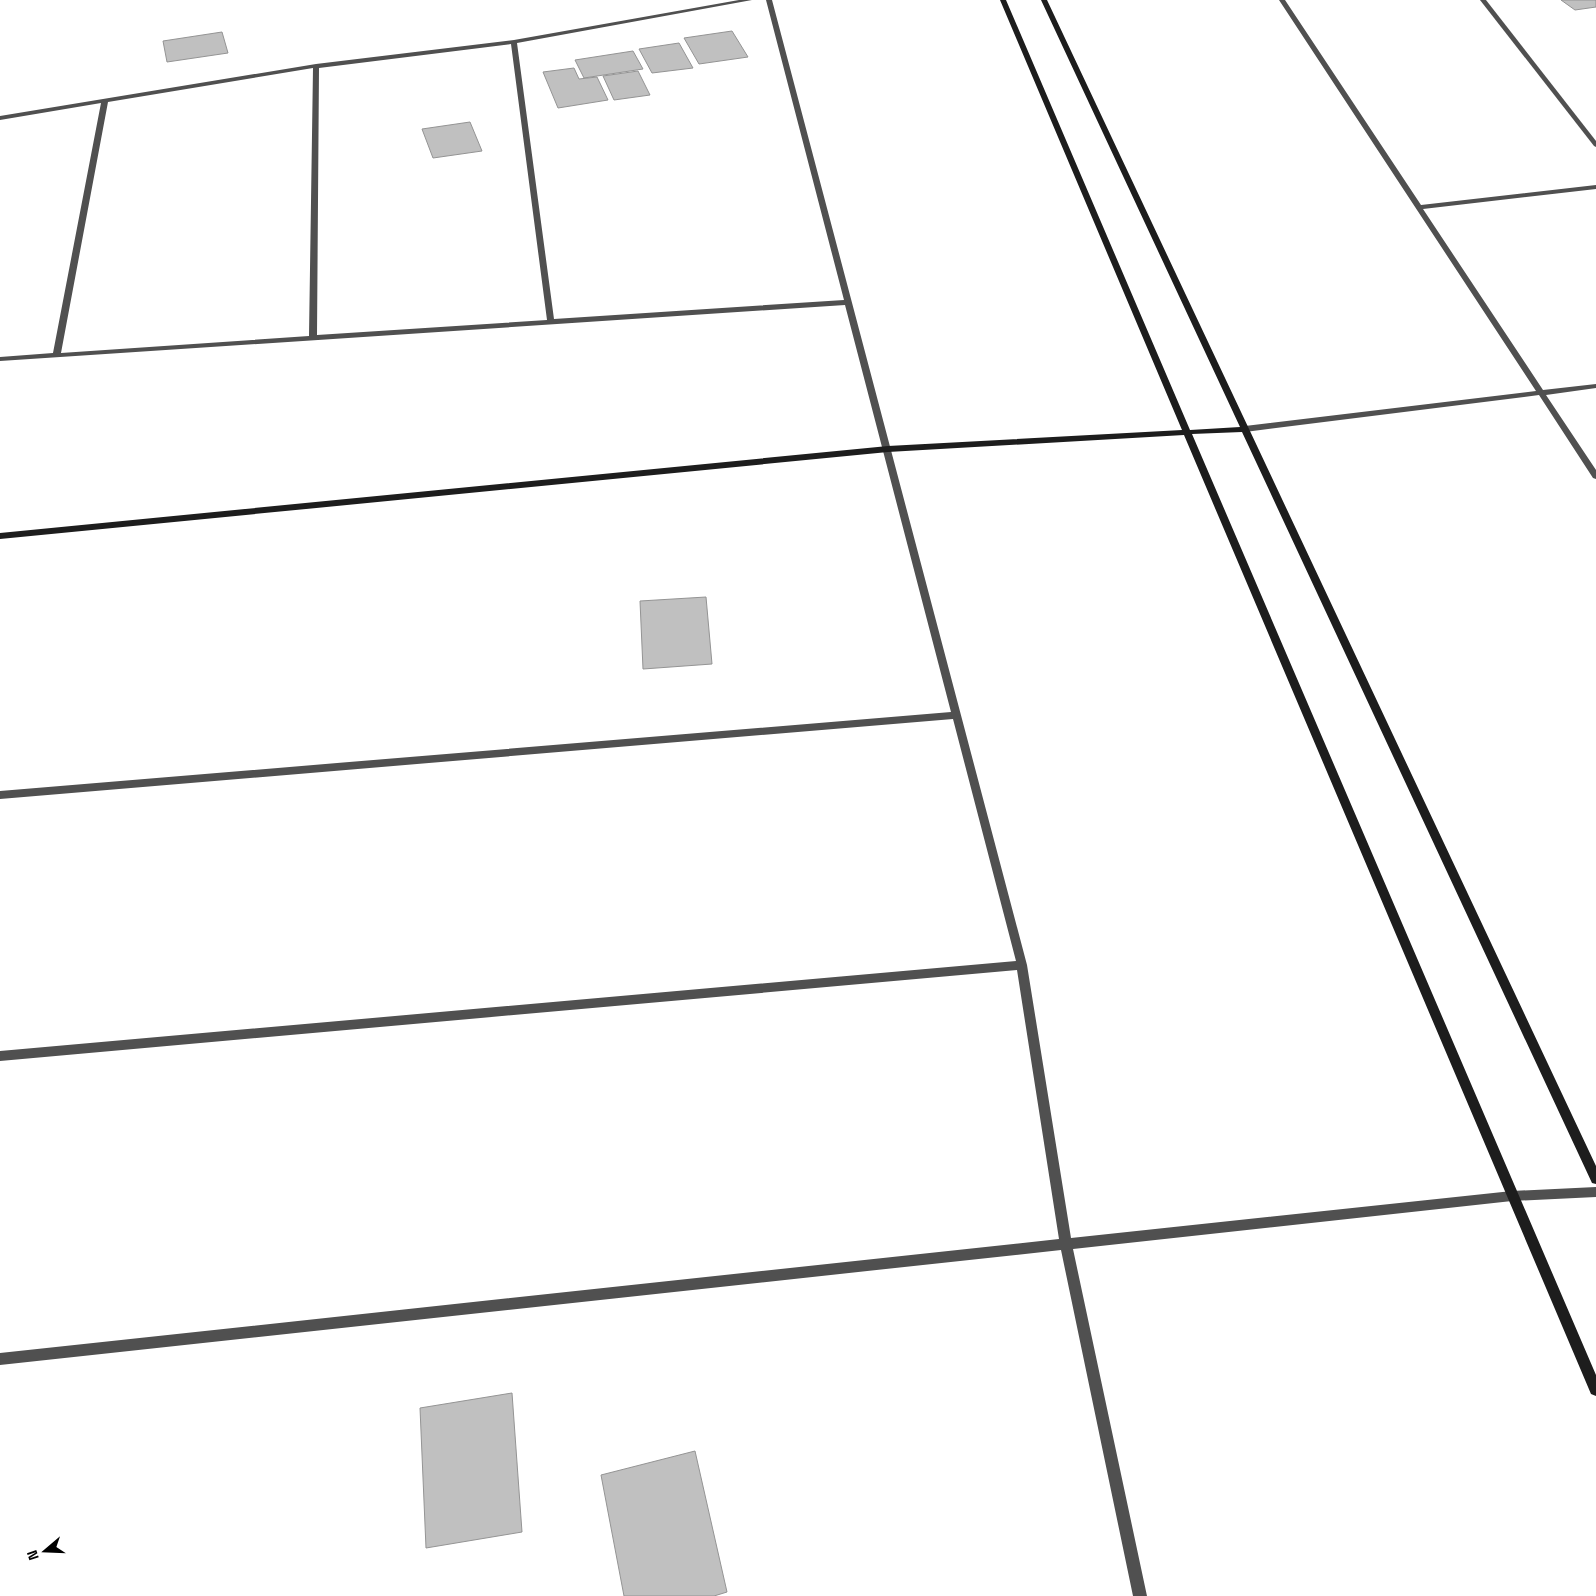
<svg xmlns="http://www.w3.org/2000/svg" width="1596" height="1596" viewBox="0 0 1596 1596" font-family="'Space Grotesk',sans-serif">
	<rect width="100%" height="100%" fill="#fff"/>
	<g fill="#c0c0c0" stroke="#949494">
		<polygon points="1561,0 1596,0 1596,7 1575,10"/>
		<polygon points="732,31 748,57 699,64 684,38"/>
		<polygon points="222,32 228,53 167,62 163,41"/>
		<polygon points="679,43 693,68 652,73 639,49"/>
		<polygon points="633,51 643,69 584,78 575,60"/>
		<polygon points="574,68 579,79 597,77 608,100 558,108 543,72"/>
		<polygon points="638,71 650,95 614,100 603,76"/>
		<polygon points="470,122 482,151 433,158 422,129"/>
		<polygon points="706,597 712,664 643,669 640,601"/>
		<polygon points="512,1393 522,1532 426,1548 420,1408"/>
		<polygon points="695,1451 727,1592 714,1596 624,1596 601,1475"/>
	</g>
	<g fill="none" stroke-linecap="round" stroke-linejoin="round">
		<g fill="#505050" fill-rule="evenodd">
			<path d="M739,0h13l-235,43 37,276 290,-19 -78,-300h6l255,965 44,273 441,-47 84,-4v10l-84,4 -439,48 74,347h-14l-72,-346 -1061,115v-12l1059,-114 -42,-269 -1017,91v-10l1016,-90 -63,-242 -953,80v-8l951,-79 -106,-407 -845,56v-4l53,-4 48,-250 -101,17v-4l316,-52 198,-24zM511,44l36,276 -230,15 2,-267zM313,68l-4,268 -248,17 47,-251z"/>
			<polygon points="1279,0 1285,0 1421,205 1596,185 1596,189 1423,209 1543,390 1596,384 1596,388 1546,395 1596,470 1596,479 1593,478 1539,395 1245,432 1241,429 1245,426 1536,391"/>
			<polygon points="1480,0 1486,0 1596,141 1596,147 1594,146"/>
		</g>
		<polygon fill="#1d1d1d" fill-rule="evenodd" points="1000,0 1006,0 1190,430 1240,427 1041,0 1047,0 1596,1166 1596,1184 1592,1183 1242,432 1192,434 1596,1375 1596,1396 1591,1394 1184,435 888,452 0,539 0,533 888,446 1182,430"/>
	</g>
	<g transform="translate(45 1551) rotate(251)" stroke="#ffffff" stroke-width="4" paint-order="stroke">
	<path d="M0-4L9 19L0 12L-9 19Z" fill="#000000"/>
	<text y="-8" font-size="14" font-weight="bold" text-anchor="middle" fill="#000000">N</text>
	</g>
</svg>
